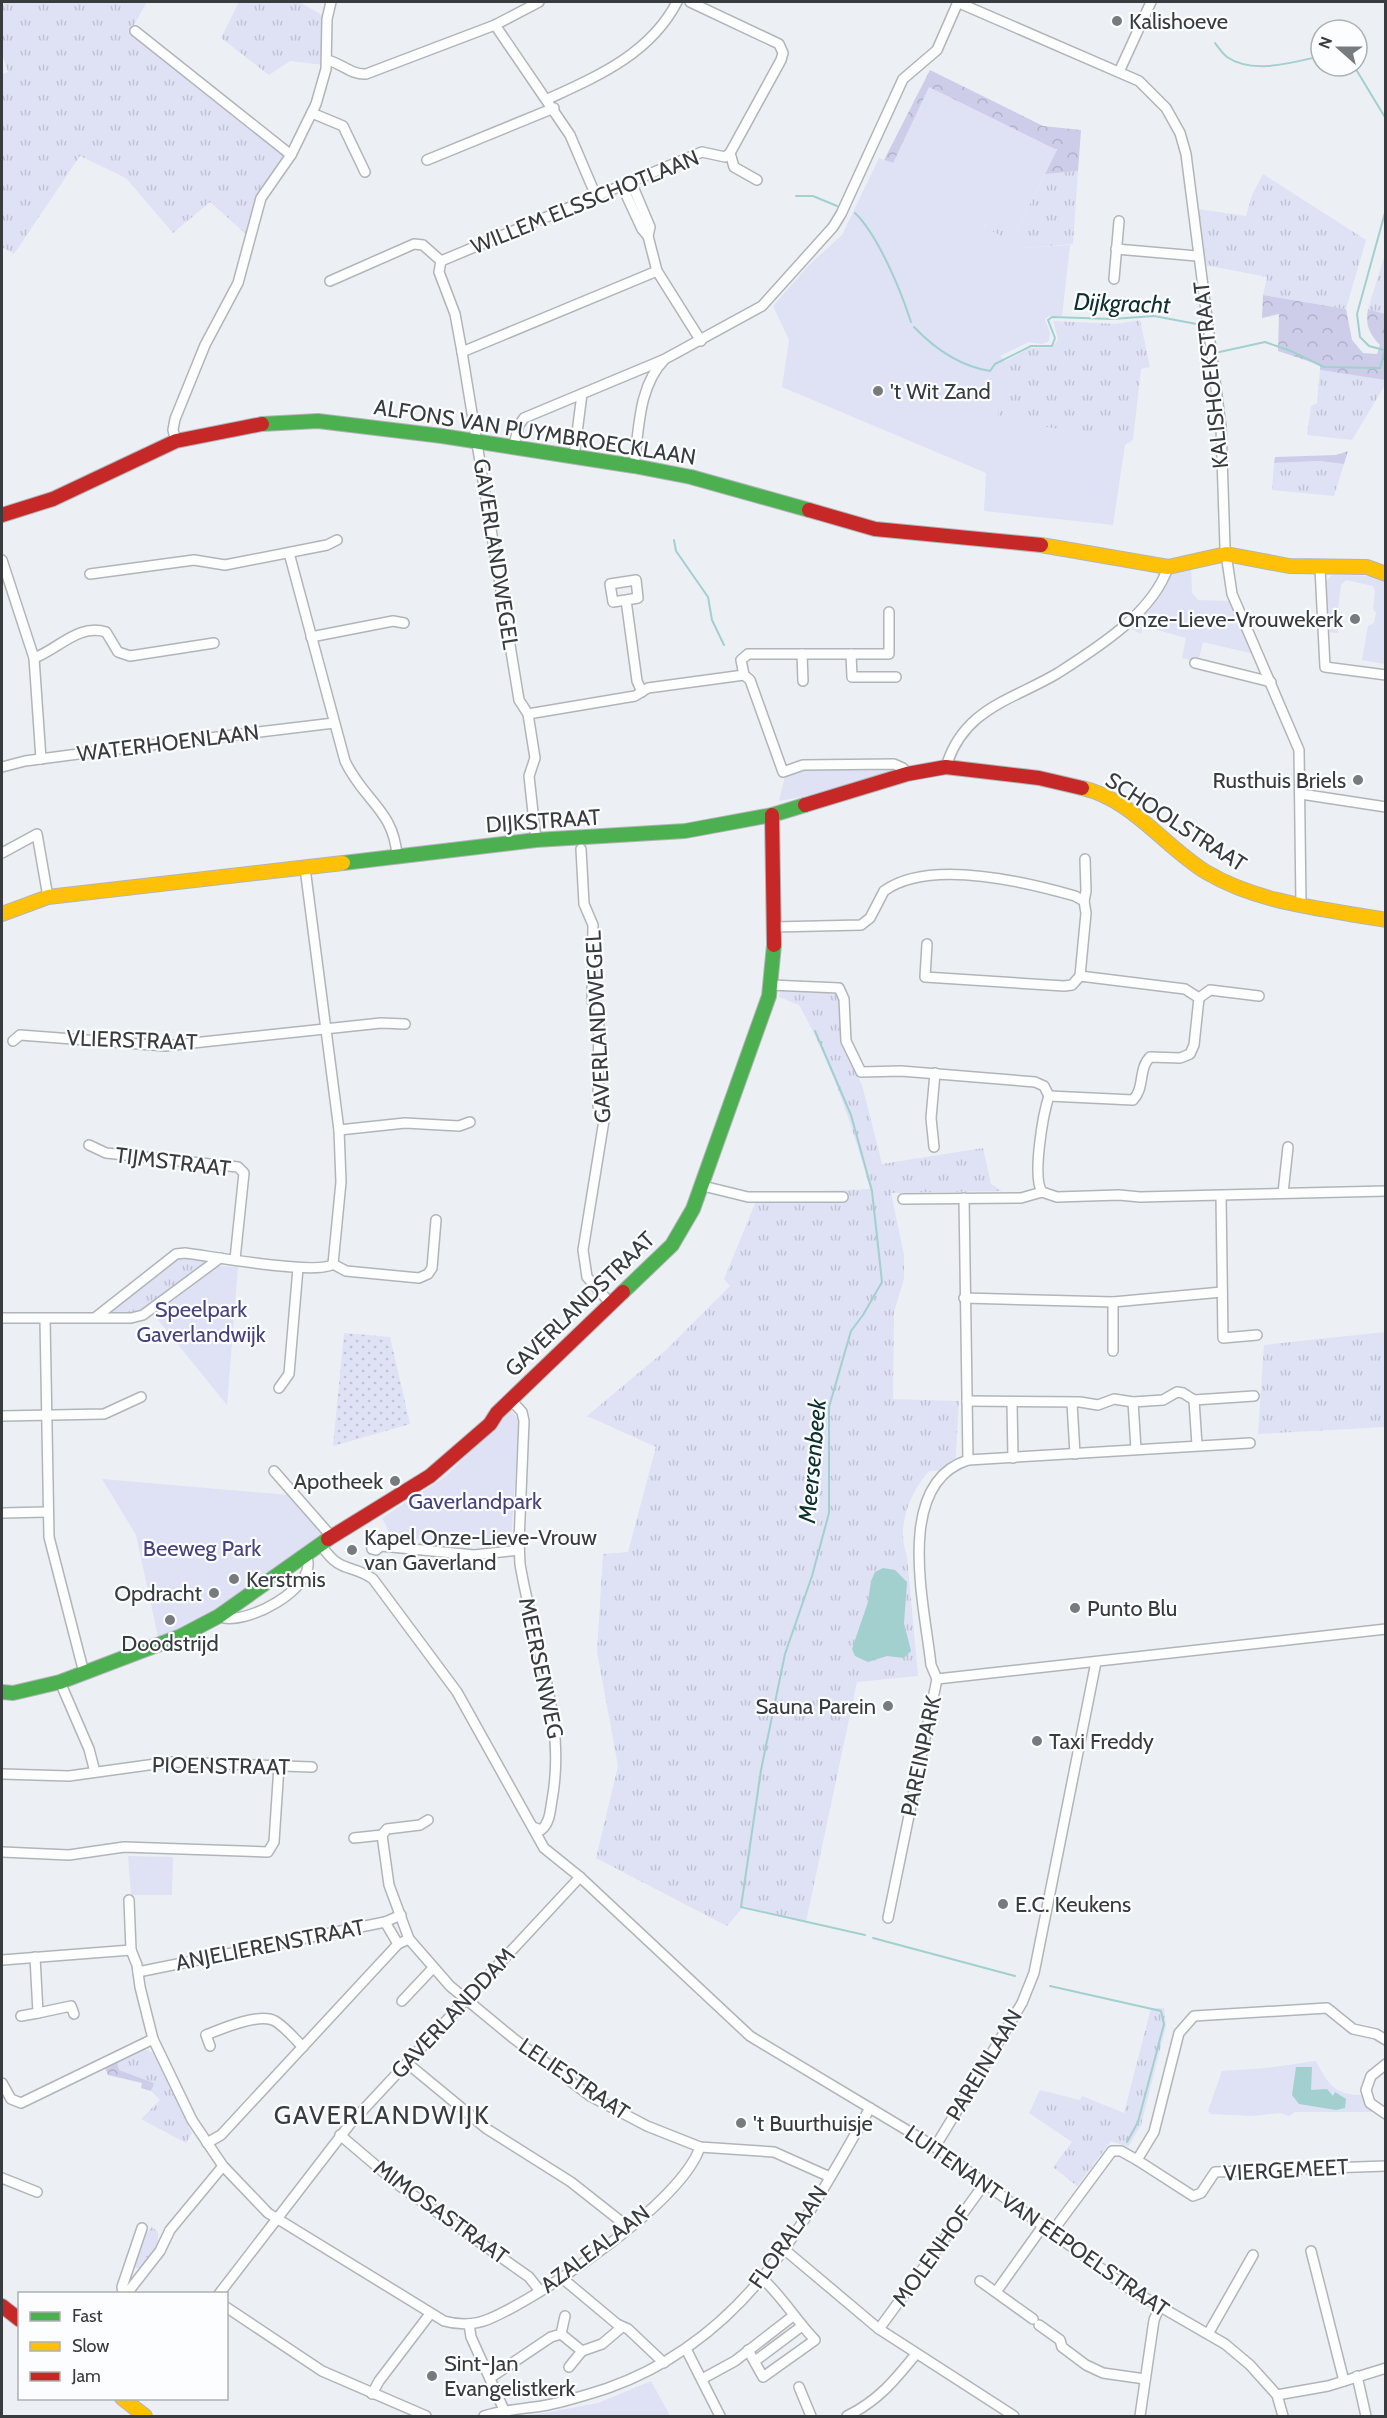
<svg xmlns="http://www.w3.org/2000/svg" width="1387" height="2418" viewBox="0 0 1387 2418" font-family="Cabin,sans-serif">
	<defs>
		<pattern id="grass-tufts" width="24" height="20" patternUnits="userSpaceOnUse" patternTransform="scale(1.5)"><rect width="24" height="20" fill="#dfe1f5"/><path d="M3 7l-1-3M5 7V3M7 7l1-3M15 17l-1-3M17 17v-4M19 17l1-3" fill="none" stroke="#c0c2d3"/></pattern>
		<pattern id="forest-crowns" width="20" height="18" patternUnits="userSpaceOnUse" patternTransform="scale(1.5)"><rect width="20" height="18" fill="#cdcdea"/><path d="M2 6a3 3 0 1 1 6 0M12 15a3 3 0 1 1 6 0" fill="none" stroke="#b1b1ca"/></pattern>
		<pattern id="garden-dots" width="8" height="8" patternUnits="userSpaceOnUse" patternTransform="scale(1.5)"><rect width="8" height="8" fill="#dfe1f5"/><path d="M2 2h.1M6 6h.1" fill="none" stroke="#c0c2d3" stroke-width="1.8" stroke-linecap="round"/></pattern>
	</defs>
	<rect width="100%" height="100%" fill="#ecf0f4"/>
	<g fill="url(#grass-tufts)">
		<polygon points="2,2 147,2 130,32 288,153 256,197 247,235 210,202 173,233 126,178 80,156 14,254 2,247 2,74 8,72 2,53"/>
		<polygon points="239,2 299,2 324,16 324,65 290,61 269,75 221,38"/>
		<polygon points="1078,171 1073,244 1024,248 984,228 989,216 1016,231 1045,174"/>
		<polygon points="1263,174 1366,240 1346,309 1263,295 1267,277 1205,265 1198,209 1246,216 1252,195"/>
		<polygon points="1385,254 1385,314 1368,309"/>
		<path d="M1140,320l10,47 -9,2 -8,71 -137,-20 10,-59c8,-4 19,-12 27,-13 12,-3 18,5 25,-9l-5,-18 63,3z"/>
		<polygon points="1320,370 1385,380 1385,385 1352,440 1307,435 1311,406 1317,403"/>
		<polygon points="1319,461 1344,464 1334,496 1272,490 1274,463"/>
		<path d="M780,991h52l8,7 3,48 19,39 20,79 101,-16 8,36 11,7 -111,2 13,62v24l-10,33 -1,87 66,2 -4,69 -26,1c-20,22 -33,57 -22,85l11,120 -61,6 -51,240 -62,-16 -17,20 -131,-68 22,-92 -21,-114 6,-98 25,-2 28,-105 -69,-31 79,-66 64,-64 -6,-7 35,-85 111,-5c-18,-64 -38,-126 -71,-184l-20,-8z"/>
		<polygon points="178,1257 205,1259 208,1262 142,1313 108,1315 110,1308"/>
		<polygon points="1385,1332 1385,1427 1258,1434 1264,1345"/>
		<polygon points="1151,2008 1164,2008 1166,2026 1141,2125 1128,2147 1111,2141 1077,2186 1053,2167 1072,2142 1029,2113 1040,2090 1080,2100 1082,2096 1124,2113"/>
		<polygon points="143,2048 153,2053 192,2133 186,2143 141,2119 160,2100 151,2091 154,2083 119,2070 117,2061"/>
		<polygon points="152,2227 158,2232 158,2248 142,2269 133,2267 140,2240"/>
	</g>
	<g fill="url(#forest-crowns)">
		<polygon points="930,70 1043,126 1081,130 1078,171 1045,174 1057,149 893,163 884,160"/>
		<path d="M1263,295l83,14 6,31 11,13 14,1 3,-9c-11,-11 -15,-21 -12,-36l17,5v66l-65,-10v-5l-42,-14 1,-37 -17,4z"/>
		<polygon points="1348,451 1344,464 1319,461 1274,463 1275,457 1336,455"/>
		<polygon points="117,2061 119,2070 154,2083 151,2091 141,2088 142,2083 108,2075 105,2068"/>
	</g>
	<g fill="#dfe1f5">
		<polygon points="929,87 1057,150 1016,231 989,217 984,227 1024,248 1070,245 1062,316 1049,316 1045,319 1050,333 1049,341 1042,344 1029,342 1000,356 1006,361 997,420 1133,440 1125,445 1113,525 984,511 986,473 782,387 789,340 773,306 808,266 842,235 879,158 893,163"/>
		<polygon points="1191,565 1192,593 1198,600 1232,601 1254,654 1203,642 1199,658 1195,657 1194,661 1182,658 1186,638 1143,626 1141,634 1125,625 1160,593 1170,572"/>
		<polygon points="1332,575 1375,576 1385,583 1385,664 1362,660 1368,626 1374,623 1376,613 1373,609 1375,591 1373,586 1346,580 1341,585 1337,618 1340,621 1338,633 1327,632 1326,581"/>
		<polygon points="887,767 899,770 828,792 779,801 785,776 795,768"/>
		<polygon points="218,1266 238,1267 227,1405 154,1315"/>
		<polygon points="511,1410 519,1420 511,1543 392,1538 382,1518 445,1477"/>
		<polygon points="102,1479 289,1495 323,1535 207,1618 158,1637 136,1535"/>
		<polygon points="128,1856 173,1857 172,1895 131,1895"/>
		<path d="M1316,2061c12,23 18,34 46,34l13,17h-80l-6,4 -9,-3 -28,3 -41,-2 -3,-3 14,-40 45,-3z"/>
		<polygon points="651,2381 670,2416 528,2416 598,2403"/>
	</g>
	<polygon fill="url(#garden-dots)" points="344,1333 390,1337 410,1424 333,1446"/>
	<g fill="#a1d0ce">
		<polygon points="883,1568 895,1570 907,1582 904,1623 911,1651 904,1658 887,1656 868,1662 855,1656 852,1649 868,1602 871,1581 875,1572"/>
		<polygon points="1296,2067 1312,2067 1311,2090 1327,2089 1333,2096 1335,2092 1346,2099 1345,2108 1336,2110 1299,2104 1292,2095"/>
	</g>
	<g fill="none" stroke-linecap="round" stroke-linejoin="round">
		<g stroke="#a1d0ce" stroke-width="2">
			<path d="M1215,43c3,4 8,11 12,14 26,18 67,5 94,-1"/>
			<polyline points="1354,66 1386,119"/>
			<polyline points="796,196 813,196 837,206"/>
			<path d="M855,213c23,22 46,78 56,109"/>
			<path d="M914,327c20,21 46,39 76,44l5,-7 36,-18h21l3,-8 -7,-18 4,-3 60,2 42,-3 48,9"/>
			<polyline points="1384,350 1369,346 1360,337 1357,314 1386,209"/>
			<polyline points="1215,353 1265,342 1291,351 1324,367 1380,368 1386,347"/>
			<polyline points="674,540 676,551 708,597 712,620 724,645"/>
			<polyline points="815,1031 851,1115 872,1191 882,1282 863,1315 851,1331 829,1407 829,1513 812,1576 785,1654 761,1770 741,1907 865,1935"/>
			<polyline points="873,1938 1015,1976"/>
			<polyline points="1050,1986 1161,2011 1164,2024 1138,2122 1127,2142"/>
		</g>
		<defs>
			<g id="street">
				<polyline points="957,2 1139,81 1166,108 1180,133 1186,154 1221,427 1225,547 1232,594 1299,750 1301,905"/>
				<polyline points="495,25 570,135 596,196"/>
				<polyline points="135,31 291,155"/>
				<path d="M327,60c14,3 24,15 39,14l129,-49 44,-23"/>
				<polyline points="1119,72 1151,2"/>
				<path d="M548,99c50,-23 102,-45 129,-97"/>
				<polyline points="312,113 343,126 365,172"/>
				<polyline points="730,153 734,167 757,180"/>
				<polyline points="427,160 554,108"/>
				<polyline points="631,182 650,227 648,236 657,271 701,341"/>
				<polyline points="622,186 642,229 648,236"/>
				<polyline points="1116,249 1197,256"/>
				<polyline points="441,261 702,152 725,157 730,153 781,60 783,53 779,44 690,2"/>
				<polyline points="1114,279 1119,221"/>
				<polyline points="330,281 414,244 423,245 441,261 439,272 455,314 462,352 519,700 528,714 535,758 529,776 536,840"/>
				<polyline points="462,352 657,271"/>
				<polyline points="176,441 173,430 175,419 205,345 238,283 261,198 291,155 316,104 326,69 327,19 331,2"/>
				<polyline points="513,448 519,425 524,418 663,360"/>
				<polyline points="574,456 582,394"/>
				<path d="M634,466c5,-36 4,-80 31,-107l97,-53 71,-79 8,-13 62,-135 34,-29 21,-48"/>
				<path d="M289,553l56,208c18,39 49,49 52,95"/>
				<polyline points="2,560 34,658 41,759"/>
				<polyline points="1320,568 1325,667 1386,675"/>
				<polyline points="90,574 194,560 225,565 327,545 337,540"/>
				<polyline points="626,600 613,602 610,584 636,580 638,598 626,600 637,681 642,692"/>
				<polyline points="889,612 889,654 748,654 741,660 744,675 750,680 783,772 803,765 894,764 903,768 907,774"/>
				<polyline points="311,637 393,621 404,623"/>
				<polyline points="802,654 803,681"/>
				<polyline points="851,654 852,677 896,677"/>
				<path d="M34,658c23,-8 45,-35 72,-26l12,20 12,4 84,-13"/>
				<polyline points="1195,663 1271,682"/>
				<polyline points="528,714 635,696 648,688 744,675"/>
				<polyline points="2,767 25,761 101,751 334,723"/>
				<path d="M946,767c17,-59 67,-67 112,-94 39,-25 95,-60 110,-106"/>
				<polyline points="1301,794 1386,807"/>
				<polyline points="581,849 584,904 593,925 592,1001 599,1006 598,1106 605,1114 583,1250 587,1277 611,1304"/>
				<polyline points="2,853 37,834 48,897"/>
				<polyline points="1084,901 1086,891 1085,859"/>
				<path d="M774,927l87,-2 9,-7 14,-27c45,-33 142,-9 191,5l9,5 2,12 -6,63 105,13 14,9 -5,47 -4,9 -10,4 -30,-1c-12,12 -5,31 -17,43l-84,-4c-6,18 -17,81 -7,96"/>
				<polyline points="927,944 925,977 1064,986 1072,985 1080,976"/>
				<polyline points="771,985 839,988 844,999 846,1041 861,1072 901,1071 1035,1082 1044,1086 1049,1096"/>
				<polyline points="1199,998 1210,990 1259,996"/>
				<polyline points="13,1041 20,1035 165,1046 381,1023 405,1024"/>
				<polyline points="339,1130 405,1123 459,1126 470,1122"/>
				<polyline points="89,1145 106,1153 238,1167 244,1173 235,1259"/>
				<polyline points="934,1147 931,1118 935,1073"/>
				<polyline points="703,1186 748,1197 843,1197"/>
				<polyline points="1283,1193 1288,1147"/>
				<polyline points="1221,1196 1223,1338 1257,1335"/>
				<polyline points="903,1199 1021,1198 1042,1192 1057,1197 1119,1195 1140,1197 1386,1191"/>
				<polyline points="333,1264 346,1271 419,1278 428,1274 432,1268 436,1220"/>
				<polyline points="964,1298 1113,1302 1222,1292"/>
				<path d="M96,1317l80,-63 9,-1c25,3 133,23 148,11l8,-82 -2,-52 -34,-262"/>
				<polyline points="2,1318 131,1318 143,1315 220,1258"/>
				<polyline points="45,1319 49,1537 84,1673"/>
				<polyline points="1113,1351 1113,1302"/>
				<polyline points="279,1388 289,1374 298,1268"/>
				<path d="M511,1400l11,12 2,9 -5,121 1,22c13,79 47,155 32,236 -2,11 -2,23 -11,30l-8,-3"/>
				<polyline points="1194,1400 1197,1445"/>
				<polyline points="967,1401 1080,1402 1098,1405 1114,1399 1133,1402 1163,1400 1177,1392 1183,1393 1194,1400 1254,1396"/>
				<polyline points="1133,1402 1136,1449"/>
				<polyline points="1012,1403 1013,1458"/>
				<polyline points="1072,1403 1075,1454"/>
				<polyline points="2,1416 104,1414 141,1397"/>
				<polyline points="968,1460 1250,1443"/>
				<polyline points="274,1471 331,1536"/>
				<polyline points="2,1513 47,1512"/>
				<path d="M321,1545c20,30 30,18 52,34l84,113 87,156 36,29 170,159 185,111 193,141 97,56 25,21 27,30 6,21"/>
				<polyline points="381,1546 379,1539 371,1541 372,1549 376,1550 381,1546 474,1555 519,1550"/>
				<path d="M219,1616c22,13 103,-29 87,-61"/>
				<path d="M937,1679l-6,-14c-6,-58 -38,-181 37,-205l-4,-262"/>
				<polyline points="937,1679 1386,1629"/>
				<polyline points="60,1682 89,1749 95,1772"/>
				<polyline points="2,1774 69,1776 170,1762 312,1767"/>
				<polyline points="428,1820 420,1825 387,1829 382,1835 389,1885 409,1939 450,1986 513,2038 590,2096 647,2126 700,2147 774,2152 830,2177"/>
				<polyline points="354,1838 382,1835"/>
				<polyline points="2,1852 69,1855 124,1847 268,1852 274,1842 279,1766"/>
				<path d="M129,1900l2,50 6,15 3,22 13,52 39,81 31,46 45,47 176,108c14,4 31,4 45,-2 54,-23 193,-117 211,-172"/>
				<polyline points="888,1918 937,1679"/>
				<polyline points="385,1922 398,1944"/>
				<polyline points="2,1960 131,1950"/>
				<polyline points="138,1972 385,1922 401,1915"/>
				<polyline points="402,2001 433,1968"/>
				<polyline points="38,2013 71,2006 74,2014"/>
				<polyline points="21,2016 38,2013 35,1957"/>
				<path d="M210,2046l-4,-11c15,-6 54,-23 69,-14 10,6 19,17 28,26"/>
				<polyline points="407,2063 487,2129 571,2182 628,2227"/>
				<polyline points="1386,2064 1371,2076 1366,2090 1370,2103 1386,2114"/>
				<polyline points="2,2083 11,2099 21,2103 153,2039"/>
				<polyline points="340,2135 400,2186 529,2277 540,2291"/>
				<polyline points="207,2143 221,2135 398,1944 409,1939"/>
				<polyline points="935,2147 1022,2003 1034,1973 1096,1662"/>
				<polyline points="1137,2160 1193,2196 1201,2193 1215,2172 1386,2166"/>
				<polyline points="2,2178 37,2192"/>
				<polyline points="142,2228 122,2287 123,2293 128,2292 160,2251 170,2230 223,2166"/>
				<polyline points="1052,2232 1112,2151 1121,2151 1137,2160 1154,2132 1179,2033 1194,2016 1327,2008 1353,2029 1376,2034 1386,2040"/>
				<polyline points="785,2250 879,2329 1014,2416"/>
				<polyline points="1311,2251 1344,2381"/>
				<polyline points="562,2278 617,2324 628,2329 664,2363"/>
				<polyline points="980,2281 1033,2319"/>
				<polyline points="996,2292 1043,2226"/>
				<polyline points="219,2294 350,2124 580,1877"/>
				<polyline points="226,2307 322,2371 426,2416"/>
				<polyline points="469,2324 471,2337 504,2410"/>
				<polyline points="1039,2325 1060,2340 1062,2347 1086,2365 1103,2373 1145,2379"/>
				<polyline points="879,2329 985,2183"/>
				<polyline points="561,2334 582,2351 569,2367"/>
				<polyline points="1208,2334 1253,2255"/>
				<polyline points="686,2349 720,2416"/>
				<path d="M748,2350l15,27 52,-37c-19,-20 -32,-42 -52,-61"/>
				<polyline points="582,2351 602,2344 622,2327"/>
				<polyline points="755,2361 802,2326"/>
				<polyline points="1357,2376 1366,2416"/>
				<polyline points="490,2378 551,2337 561,2334 565,2316"/>
				<polyline points="702,2379 735,2361 793,2316"/>
				<polyline points="799,2387 811,2416"/>
				<polyline points="372,2394 379,2381 430,2314"/>
				<polyline points="1277,2395 1328,2386 1386,2368"/>
				<path d="M484,2416c19,-6 38,-7 58,-10 23,-4 44,-11 66,-18 136,-48 195,-162 262,-280"/>
				<path d="M847,2416c31,-15 48,-36 69,-62"/>
				<polyline points="1140,2416 1154,2320 1159,2308"/>
			</g>
			<g id="fast">
				<polyline points="262,424 318,421 442,436 634,466 691,477 809,510"/>
				<polyline points="343,863 536,840 685,831 772,815 805,805"/>
				<polyline points="623,1292 672,1245 693,1209 769,996 774,945"/>
				<polyline points="2,1692 13,1693 60,1682 181,1636 219,1616 328,1539"/>
			</g>
			<g id="slow">
				<polyline points="1041,545 1168,567 1226,554 1289,566 1367,567 1386,574"/>
				<path d="M1082,788c50,11 82,58 124,84 54,32 119,37 180,48"/>
				<polyline points="2,914 48,897 343,863"/>
				<polyline points="122,2398 145,2416"/>
			</g>
			<g id="jam">
				<polyline points="809,510 875,529 1041,545"/>
				<polyline points="2,515 53,499 176,441 262,424"/>
				<polyline points="805,805 907,774 946,767 1039,778 1082,788"/>
				<polyline points="772,815 774,945"/>
				<polyline points="328,1539 430,1476 490,1424 497,1413 623,1292"/>
				<polyline points="2,2306 20,2320"/>
			</g>
		</defs>
		<use href="#street" stroke="#b1b5b8" stroke-width="12"/>
		<use href="#fast" stroke="#b1b5b8" stroke-width="16"/>
		<use href="#slow" stroke="#b1b5b8" stroke-width="16"/>
		<use href="#jam" stroke="#b1b5b8" stroke-width="16"/>
		<use href="#street" stroke="#fcfdfd" stroke-width="9"/>
		<use href="#fast" stroke="#4caf50" stroke-width="14"/>
		<use href="#slow" stroke="#ffc107" stroke-width="14"/>
		<use href="#jam" stroke="#c62828" stroke-width="14"/>
	</g>
	<g fill="#787b7e" stroke="#fbfdfe" stroke-width="2">
		<circle cx="1117" cy="21" r="6"/>
		<circle cx="878" cy="391" r="6"/>
		<circle cx="1355" cy="619" r="6"/>
		<circle cx="1358" cy="780" r="6"/>
		<circle cx="395" cy="1481" r="6"/>
		<circle cx="352" cy="1550" r="6"/>
		<circle cx="234" cy="1579" r="6"/>
		<circle cx="214" cy="1593" r="6"/>
		<circle cx="1075" cy="1608" r="6"/>
		<circle cx="170" cy="1620" r="6"/>
		<circle cx="888" cy="1706" r="6"/>
		<circle cx="1037" cy="1741" r="6"/>
		<circle cx="1003" cy="1904" r="6"/>
		<circle cx="741" cy="2123" r="6"/>
		<circle cx="432" cy="2376" r="6"/>
	</g>
	<g text-anchor="middle" dominant-baseline="central" stroke-width="4.5" stroke-linejoin="round" paint-order="stroke">
		<g font-size="22" fill="#393c3f" stroke="#fbfdfe" text-anchor="start">
			<text x="1129" y="21">Kalishoeve</text>
			<text x="890" y="391">'t Wit Zand</text>
			<text x="1343" y="619" text-anchor="end">Onze-Lieve-Vrouwekerk</text>
			<text x="1346" y="780" text-anchor="end">Rusthuis Briels</text>
			<text x="383" y="1481" text-anchor="end">Apotheek</text>
			<text x="364" y="1537">Kapel Onze-Lieve-Vrouw<tspan x="364" dy="25">van Gaverland</tspan></text>
			<text x="246" y="1579">Kerstmis</text>
			<text x="202" y="1593" text-anchor="end">Opdracht</text>
			<text x="1087" y="1608">Punto Blu</text>
			<text x="170" y="1643" text-anchor="middle">Doodstrijd</text>
			<text x="876" y="1706" text-anchor="end">Sauna Parein</text>
			<text x="1049" y="1741">Taxi Freddy</text>
			<text x="1015" y="1904">E.C. Keukens</text>
			<text x="753" y="2123">'t Buurthuisje</text>
			<text x="444" y="2363">Sint-Jan<tspan x="444" dy="25">Evangelistkerk</tspan></text>
		</g>
		<g font-size="22" fill="#393c3f" stroke="#fbfdfe">
			<text transform="translate(585 202) rotate(-22)">WILLEM ELSSCHOTLAAN</text>
			<text transform="translate(1211 375) rotate(-96)">KALISHOEKSTRAAT</text>
			<text transform="translate(535 432) rotate(9)">ALFONS VAN PUYMBROECKLAAN</text>
			<text transform="translate(496 554) rotate(81)">GAVERLANDWEGEL</text>
			<text transform="translate(168 743) rotate(-7)">WATERHOENLAAN</text>
			<text transform="translate(543 821) rotate(-4)">DIJKSTRAAT</text>
			<text transform="translate(1176 822) rotate(33)">SCHOOLSTRAAT</text>
			<text transform="translate(598 1027) rotate(-93)">GAVERLANDWEGEL</text>
			<text transform="translate(132 1040) rotate(2)">VLIERSTRAAT</text>
			<text transform="translate(173 1162) rotate(7)">TIJMSTRAAT</text>
			<text transform="translate(580 1304) rotate(-44)">GAVERLANDSTRAAT</text>
			<text transform="translate(541 1668) rotate(78)">MEERSENWEG</text>
			<text transform="translate(921 1756) rotate(-78)">PAREINPARK</text>
			<text transform="translate(221 1766) rotate(1)">PIOENSTRAAT</text>
			<text transform="translate(270 1945) rotate(-11)">ANJELIERENSTRAAT</text>
			<text transform="translate(453 2013) rotate(-47)">GAVERLANDDAM</text>
			<text transform="translate(984 2065) rotate(-59)">PAREINLAAN</text>
			<text transform="translate(574 2079) rotate(34)">LELIESTRAAT</text>
			<text transform="translate(1286 2170) rotate(-3)">VIERGEMEET</text>
			<text transform="translate(441 2212) rotate(36)">MIMOSASTRAAT</text>
			<text transform="translate(1037 2221) rotate(35)">LUITENANT VAN EEPOELSTRAAT</text>
			<text transform="translate(788 2237) rotate(-55)">FLORALAAN</text>
			<text transform="translate(595 2249) rotate(-37)">AZALEALAAN</text>
			<text transform="translate(932 2256) rotate(-54)">MOLENHOF</text>
		</g>
		<g font-size="22" fill="#48427e" stroke="#fbfdfe">
			<text x="201" y="1309">Speelpark<tspan x="201" dy="25">Gaverlandwijk</tspan></text>
			<text x="475" y="1501">Gaverlandpark</text>
			<text x="202" y="1548">Beeweg Park</text>
		</g>
		<g font-size="24" font-style="italic" fill="#0d2f2d" stroke="#fbfdfe">
			<text transform="translate(1122 303) rotate(2)">Dijkgracht</text>
			<text transform="translate(812 1461) rotate(-85)">Meersenbeek</text>
		</g>
		<g font-size="26" letter-spacing="1.5" fill="#393c3f" stroke="#fbfdfe">
			<text x="382" y="2115">GAVERLANDWIJK</text>
		</g>
	</g>
	<rect width="1387" height="2418" fill="none" stroke="#393c3f" stroke-width="6"/>
	<rect x="18" y="2292" width="210" height="108" fill="#fbfdfe" stroke="#adb0b2" stroke-width="1.5"/>
	<rect x="30" y="2312" width="30" height="9" fill="#4caf50" stroke="#adb0b2" stroke-width="1.5"/>
	<text x="72" y="2322" font-size="18" fill="#393c3f">Fast</text>
	<rect x="30" y="2342" width="30" height="9" fill="#ffc107" stroke="#adb0b2" stroke-width="1.5"/>
	<text x="72" y="2352" font-size="18" fill="#393c3f">Slow</text>
	<rect x="30" y="2372" width="30" height="9" fill="#c62828" stroke="#adb0b2" stroke-width="1.5"/>
	<text x="72" y="2382" font-size="18" fill="#393c3f">Jam</text>
	<g transform="translate(1339 48) rotate(291)"><circle r="28" fill="#fbfdfe" stroke="#adb0b2" stroke-width="1.5"/>
	<path d="M0-4.5L10 22L0 15L-10 22Z" fill="#787b7e"/>
	<text y="-9" font-size="16" font-weight="bold" text-anchor="middle" fill="#393c3f">N</text>
	</g>
</svg>
